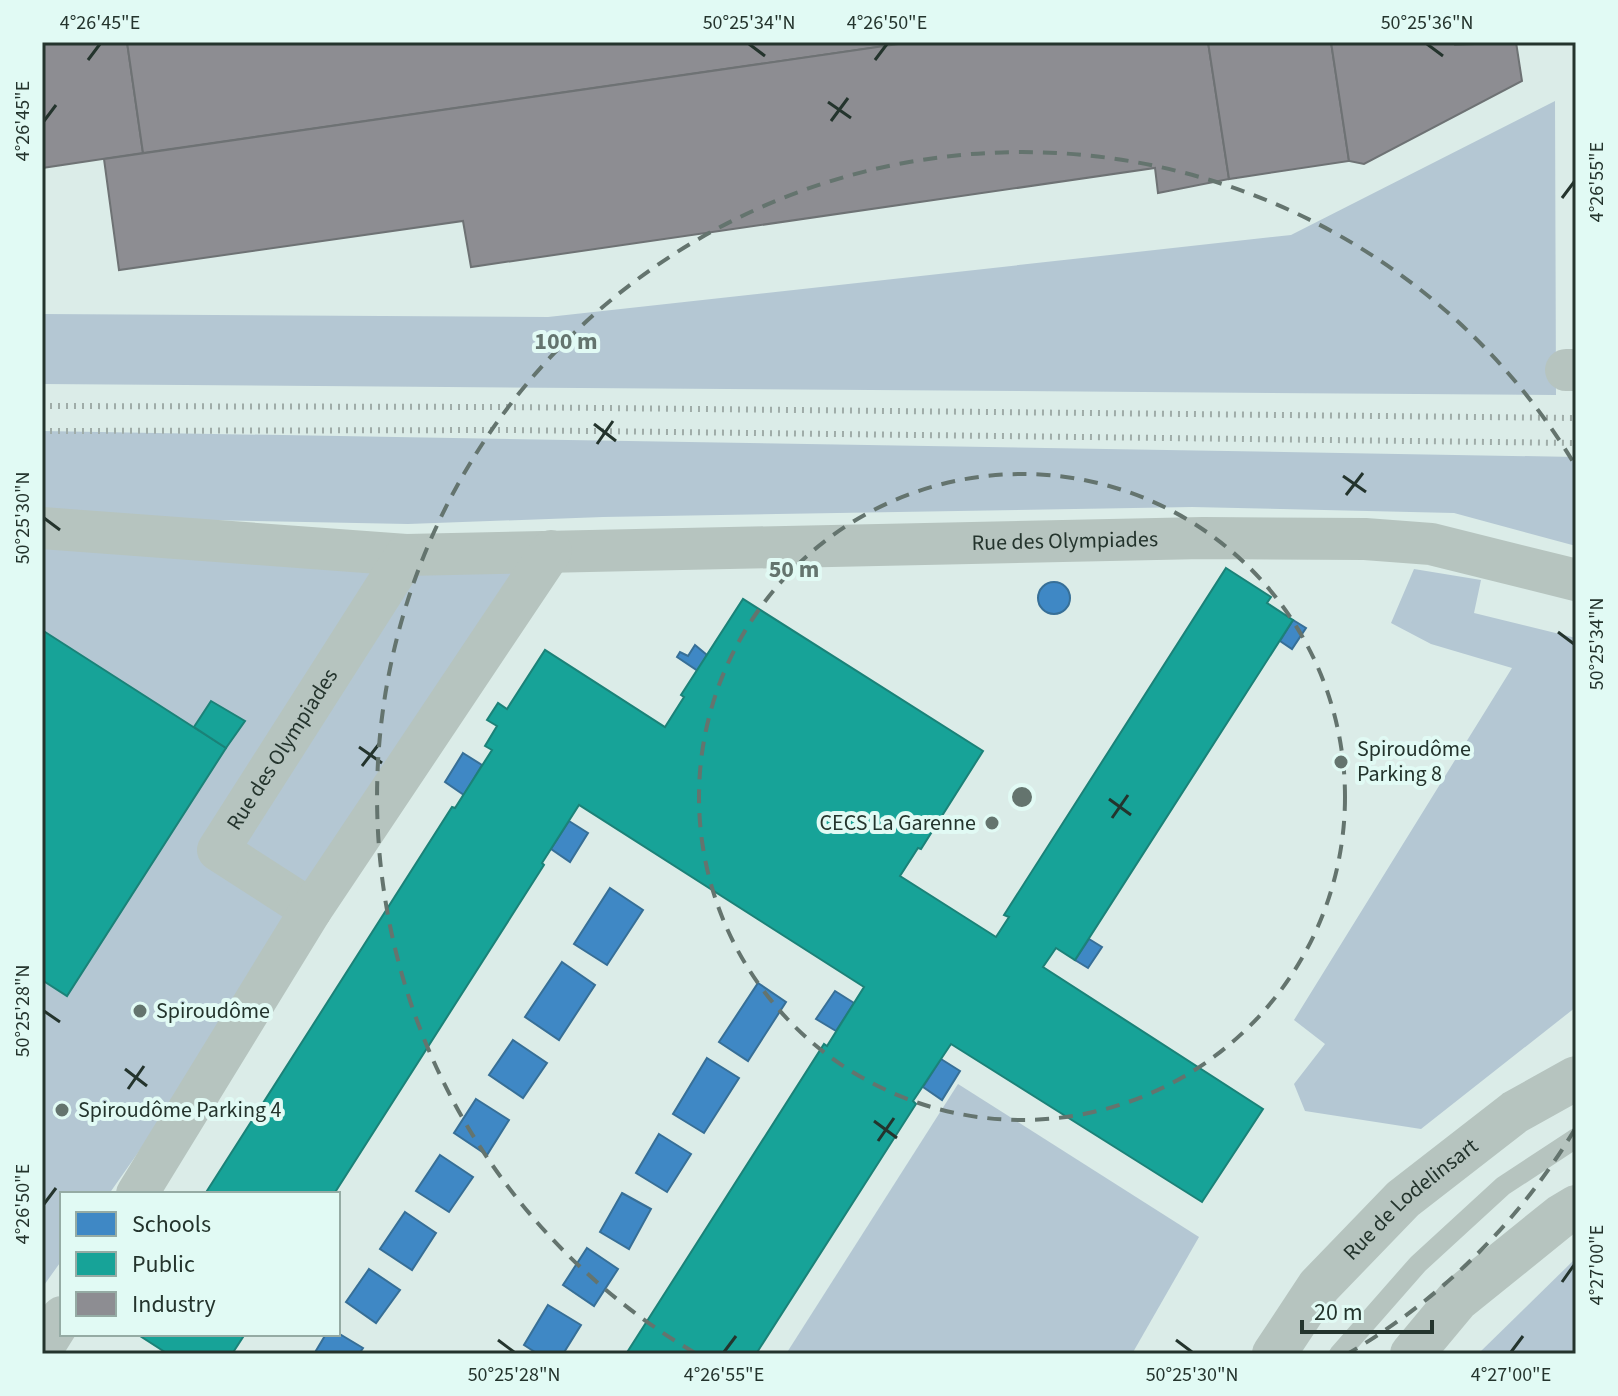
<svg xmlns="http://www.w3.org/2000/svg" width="1618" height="1396" viewBox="0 0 1618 1396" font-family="'Source Sans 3',sans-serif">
	<rect width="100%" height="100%" fill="#dbece8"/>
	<g fill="#b4c7d3">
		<polygon points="1555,101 1556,395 42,384 42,314 548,317 1291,235"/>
		<polygon points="42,431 1576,457 1576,546 1454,513 1192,507 603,517 408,524 42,517"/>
		<polygon points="42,531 551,551 366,828 109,1194 62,1194 62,1260 42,1288"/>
		<polygon points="1414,569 1481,580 1474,613 1576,638 1576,1007 1421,1129 1305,1111 1294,1084 1325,1044 1294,1020 1512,668 1431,644 1391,623"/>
		<polygon points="958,1084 1199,1237 1132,1354 786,1354"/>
		<polygon points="1576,1258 1576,1354 1478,1354"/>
	</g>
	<g fill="#3f88c5" stroke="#376f97" stroke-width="2">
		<circle cx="1054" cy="598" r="16"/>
		<polygon points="1293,620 1306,628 1292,649 1280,641"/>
		<polygon points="695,645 707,655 698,671 677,657 680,652 688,656"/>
		<polygon points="463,753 482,765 464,795 445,782"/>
		<polygon points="569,821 588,833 570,862 551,849"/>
		<polygon points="610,888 643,910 607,965 574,944"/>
		<polygon points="1089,939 1102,947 1088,968 1075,960"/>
		<polygon points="562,962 595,985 559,1040 525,1017"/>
		<polygon points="758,983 786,1002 748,1061 719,1042"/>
		<polygon points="835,991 854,1003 836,1031 816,1019"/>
		<polygon points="513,1040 547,1063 523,1098 489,1075"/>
		<polygon points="707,1058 739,1078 704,1133 673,1114"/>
		<polygon points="941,1059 960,1071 942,1100 923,1087"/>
		<polygon points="476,1099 509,1120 487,1155 454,1133"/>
		<polygon points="659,1134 691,1154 667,1192 636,1173"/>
		<polygon points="440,1155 473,1177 449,1212 416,1191"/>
		<polygon points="622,1193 651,1209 629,1249 600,1232"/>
		<polygon points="405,1212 436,1233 412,1270 380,1249"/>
		<polygon points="587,1248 618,1269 594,1306 563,1285"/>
		<polygon points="369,1269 400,1290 376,1323 346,1302"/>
		<polygon points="548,1305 581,1325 563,1354 538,1354 524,1345"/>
		<polygon points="338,1333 363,1348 359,1354 314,1354 326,1334"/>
	</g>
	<g fill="#17a398" stroke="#1b8278" stroke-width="2">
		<polygon points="1226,568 1271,597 1267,603 1293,620 1075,960 1056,948 1043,967 1263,1109 1202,1202 951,1044 913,1101 916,1104 756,1354 626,1354 824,1044 827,1046 864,987 579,805 542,863 544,865 334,1194 205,1194 452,807 455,808 492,750 485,746 497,726 487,720 498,703 507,709 545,650 665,727 684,697 681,695 743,599 983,751 921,849 918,848 900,876 996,937 1009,917 1004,915"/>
		<polygon points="42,630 226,748 67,996 42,980"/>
		<polygon points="211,701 245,721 226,748 194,727"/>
		<polygon points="137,1334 245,1334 232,1354 168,1354"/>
	</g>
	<g fill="#8d8d92" stroke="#6e7274" stroke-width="2">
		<polygon points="42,42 127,42 143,153 42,168"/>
		<polygon points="127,42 912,42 143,153"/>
		<polygon points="912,42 1208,42 1229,179 1158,193 1155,168 471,267 463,221 119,270 104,159"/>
		<polygon points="1208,42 1331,42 1349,161 1229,179"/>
		<polygon points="1331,42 1454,42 1455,45 1516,42 1522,81 1364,164 1349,161"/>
	</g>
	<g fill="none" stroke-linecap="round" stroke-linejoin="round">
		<polyline stroke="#b6c4bf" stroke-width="20" points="1339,1354 1418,1264 1503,1186 1576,1138"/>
		<g stroke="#b6c4bf" stroke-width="42">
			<polyline points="1566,370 1576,370"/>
			<path id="s1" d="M42,528l364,27 797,-17 162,1 66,5 145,36"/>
			<path id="s2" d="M311,910l-93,-60 188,-295"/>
			<polyline points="137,1194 311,910 551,551"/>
			<polyline points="42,1349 62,1317"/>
		</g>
		<g stroke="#b6c4bf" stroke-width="44">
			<path id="s3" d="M1274,1354l45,-68 84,-87 112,-87 61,-34"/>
			<polyline points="1412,1354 1457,1300 1561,1216 1576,1207"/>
		</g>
		<g stroke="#9faca8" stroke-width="6" stroke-dasharray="2 6" stroke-linecap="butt">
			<polyline points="42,406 503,407 1576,418"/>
			<polyline points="42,431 506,430 1576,443"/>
		</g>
	</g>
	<path fill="none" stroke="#24342d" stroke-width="3" d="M749,44l16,12M1427,44l16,12M88,60l12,-16M875,60l12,-16M828,102l23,16M44,121l12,-16M831,121l17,-23M1562,198l12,-16M594,424l22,17M597,444l16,-23M1343,476l23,16M1346,495l17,-22M44,518l16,12M1558,632l16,12M359,747l23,16M362,766l17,-22M1109,799l22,16M1112,818l16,-23M44,1011l16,11M125,1069l22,17M128,1089l16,-23M874,1121l23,17M878,1141l16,-23M44,1204l12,-16M1562,1282l12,-17M498,1340l16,12M1176,1340l16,12M724,1352l12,-16M1511,1352l12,-16"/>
	<g fill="none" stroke="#64746e" stroke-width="4" stroke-dasharray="14 10">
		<circle cx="1022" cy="797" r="323"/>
		<path d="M1575 1129A645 645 0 0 1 1349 1353M695 1353A645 645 0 1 1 1575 465"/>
	</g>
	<g fill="#64746e" stroke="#e1faf4" stroke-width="3">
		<circle cx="1341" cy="762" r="8"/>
		<circle cx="992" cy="823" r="8"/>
		<circle cx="140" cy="1011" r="8"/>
		<circle cx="62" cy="1110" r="8"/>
	</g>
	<g text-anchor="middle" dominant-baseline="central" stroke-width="8" stroke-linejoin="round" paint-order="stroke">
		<g font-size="22" fill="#24342d" stroke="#e1faf4">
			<text stroke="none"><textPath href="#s1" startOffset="1024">Rue des Olympiades</textPath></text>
			<text stroke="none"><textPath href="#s2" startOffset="230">Rue des Olympiades</textPath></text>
			<text stroke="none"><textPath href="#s3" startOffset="208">Rue de Lodelinsart</textPath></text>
		</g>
		<g font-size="22" fill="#24342d" stroke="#e1faf4" text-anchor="start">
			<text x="1357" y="749">Spiroudôme<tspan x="1357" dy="25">Parking 8</tspan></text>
			<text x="976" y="823" text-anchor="end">CECS La Garenne</text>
			<text x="156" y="1011">Spiroudôme</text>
			<text x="78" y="1110">Spiroudôme Parking 4</text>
		</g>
	</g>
	<circle cx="1022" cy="797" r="12" fill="#64746e" stroke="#e1faf4" stroke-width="4"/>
	<g font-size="24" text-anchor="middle" font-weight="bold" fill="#64746e" stroke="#e1faf4" stroke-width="8" stroke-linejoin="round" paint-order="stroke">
		<text x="566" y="349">100 m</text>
		<text x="794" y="577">50 m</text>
	</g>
	<rect width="1618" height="1396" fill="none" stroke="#e1faf4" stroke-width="88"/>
	<rect x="60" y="1192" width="280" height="144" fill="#e1faf4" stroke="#95aba4" stroke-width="2"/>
	<rect x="76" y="1212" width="40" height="24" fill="#3f88c5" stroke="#95aba4" stroke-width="2"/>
	<text x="132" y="1232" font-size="24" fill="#24342d">Schools</text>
	<rect x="76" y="1252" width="40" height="24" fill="#17a398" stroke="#95aba4" stroke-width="2"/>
	<text x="132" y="1272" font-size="24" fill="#24342d">Public</text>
	<rect x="76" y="1292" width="40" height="24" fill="#8d8d92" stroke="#95aba4" stroke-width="2"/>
	<text x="132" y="1312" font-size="24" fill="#24342d">Industry</text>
	<path d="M1302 1320v12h130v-12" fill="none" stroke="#24342d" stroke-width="4"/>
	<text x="1314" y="1320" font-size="24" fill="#24342d" stroke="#e1faf4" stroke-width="6" paint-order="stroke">20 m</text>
	<rect x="44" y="44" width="1530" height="1308" fill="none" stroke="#24342d" stroke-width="3"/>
	<g font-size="20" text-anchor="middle" fill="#24342d">
		<text x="100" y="29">4°26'45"E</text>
		<text x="749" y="29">50°25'34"N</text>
		<text x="887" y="29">4°26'50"E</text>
		<text x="1427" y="29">50°25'36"N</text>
		<text transform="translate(22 121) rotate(-90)" y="7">4°26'45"E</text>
		<text transform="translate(1596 182) rotate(-90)" y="7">4°26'55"E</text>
		<text transform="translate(22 518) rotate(-90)" y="7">50°25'30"N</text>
		<text transform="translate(1596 644) rotate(-90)" y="7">50°25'34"N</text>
		<text transform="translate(22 1011) rotate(-90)" y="7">50°25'28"N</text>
		<text transform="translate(22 1204) rotate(-90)" y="7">4°26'50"E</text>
		<text transform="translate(1596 1265) rotate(-90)" y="7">4°27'00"E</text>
		<text x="514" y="1381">50°25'28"N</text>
		<text x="724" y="1381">4°26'55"E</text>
		<text x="1192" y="1381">50°25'30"N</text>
		<text x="1511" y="1381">4°27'00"E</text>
	</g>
</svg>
